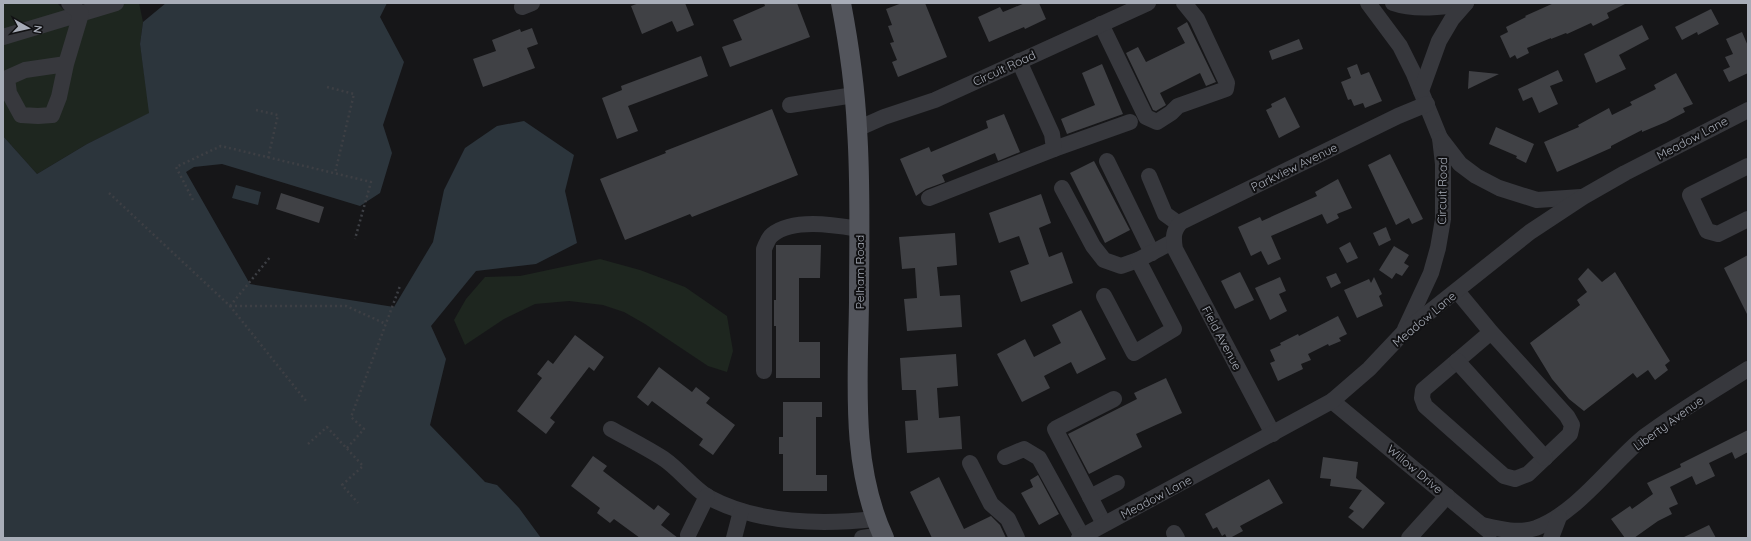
<svg xmlns="http://www.w3.org/2000/svg" width="1751" height="541" viewBox="0 0 1751 541" font-family="Quicksand,sans-serif">
	<rect width="100%" height="100%" fill="#161618"/>
	<g fill="#1e261f">
		<polygon points="3,3 57,3 68,14 94,13 124,3 139,3 143,22 140,44 150,113 87,144 37,174 3,136"/>
		<polygon points="600,259 640,270 685,287 727,316 733,351 727,372 708,366 645,324 624,312 603,305 569,301 535,304 504,319 465,345 454,320 466,299 485,277 520,276"/>
	</g>
	<g fill="#2c353c">
		<polygon points="166,3 387,3 380,17 404,62 383,125 392,153 380,193 360,206 222,164 194,167 186,172 250,284 394,307 433,242 444,190 465,148 497,126 524,121 574,155 565,191 577,243 536,264 476,271 431,326 446,359 430,425 485,482 497,485 519,508 541,538 3,538 3,136 37,174 87,144 149,113 140,44 143,22"/>
		<polygon points="236,185 261,192 258,205 232,198"/>
	</g>
	<g fill="#404145">
		<polygon points="639,3 685,3 694,25 677,32 672,21 642,34 631,6"/>
		<polygon points="764,3 797,3 810,37 730,67 722,47 742,40 733,20 765,6"/>
		<polygon points="902,3 925,3 947,57 898,77 892,62 897,60 890,43 894,42 888,26 892,25 886,9"/>
		<polygon points="1025,3 1039,3 1046,19 1025,29 1024,27 989,42 978,17 1000,7 1003,12"/>
		<polygon points="1554,3 1627,3 1607,13 1609,18 1593,26 1591,23 1567,34 1566,33 1551,39 1551,38 1527,48 1529,53 1517,59 1515,55 1510,58 1500,36 1508,32 1506,27 1526,17 1525,16"/>
		<polygon points="1711,9 1719,24 1698,35 1697,32 1682,40 1675,27"/>
		<polygon points="1187,22 1216,82 1206,86 1200,73 1160,93 1166,105 1156,111 1153,110 1126,53 1138,47 1146,62 1185,43 1177,28"/>
		<polygon points="1642,25 1649,39 1619,55 1626,69 1596,83 1584,54"/>
		<polygon points="532,28 538,44 527,48 535,68 483,87 473,59 496,51 492,40 520,29 521,32"/>
		<polygon points="1742,32 1748,46 1748,73 1729,82 1723,70 1730,67 1725,57 1733,54 1726,39"/>
		<polygon points="1299,39 1303,49 1272,60 1269,51"/>
		<polygon points="701,56 708,76 628,106 638,131 617,139 602,98 622,90 621,86"/>
		<polygon points="1102,64 1123,114 1067,134 1061,119 1095,105 1082,73"/>
		<polygon points="1357,64 1361,75 1369,72 1382,101 1365,108 1363,103 1354,106 1351,99 1348,100 1341,82 1351,78 1347,68"/>
		<polygon points="1558,70 1563,81 1550,86 1558,104 1539,113 1532,97 1523,101 1518,89"/>
		<polygon points="1469,71 1499,74 1468,89"/>
		<polygon points="1676,73 1693,104 1683,108 1685,112 1666,122 1642,132 1642,130 1611,146 1611,148 1557,172 1544,142 1579,127 1578,125 1609,108 1612,115 1632,105 1630,102 1656,89 1654,85"/>
		<polygon points="1285,97 1300,127 1279,138 1266,110 1272,107 1271,104"/>
		<polygon points="772,109 798,175 692,217 690,214 625,240 600,179 666,153 665,151"/>
		<polygon points="1004,114 1020,152 998,161 995,153 942,175 945,182 926,189 916,196 900,159 929,147 931,152 988,128 986,121"/>
		<polygon points="1496,127 1534,144 1526,163 1516,158 1517,156 1489,144"/>
		<polygon points="1390,154 1423,219 1412,224 1409,218 1396,225 1368,165"/>
		<polygon points="1094,161 1130,230 1105,243 1070,173"/>
		<polygon points="1338,179 1352,208 1337,214 1339,218 1327,224 1322,214 1271,236 1281,259 1268,265 1261,251 1251,256 1238,227 1260,217 1262,221 1317,196 1315,192"/>
		<polygon points="281,193 324,207 319,223 276,209"/>
		<polygon points="1041,194 1051,223 1039,228 1049,257 1062,252 1073,283 1021,302 1010,271 1029,264 1019,236 999,243 989,213"/>
		<polygon points="1386,227 1391,240 1379,246 1373,233"/>
		<polygon points="955,233 957,265 937,267 940,296 960,295 962,327 907,331 904,299 917,298 915,268 902,269 899,237"/>
		<polygon points="1350,242 1358,258 1347,263 1339,248"/>
		<polygon points="776,245 821,245 820,278 799,278 799,342 820,342 820,378 776,378 776,326 774,326 774,300 776,300"/>
		<polygon points="1394,246 1409,255 1404,263 1409,266 1402,276 1396,273 1392,279 1379,270"/>
		<polygon points="1748,255 1748,316 1724,268"/>
		<polygon points="1588,268 1602,282 1615,272 1670,361 1665,365 1668,370 1655,380 1648,370 1637,378 1633,373 1584,411 1569,399 1552,379 1530,343 1580,305 1577,300 1587,292 1578,279"/>
		<polygon points="1240,272 1254,300 1235,309 1221,281"/>
		<polygon points="1336,273 1341,283 1331,288 1326,277"/>
		<polygon points="1280,277 1286,291 1279,294 1287,311 1270,320 1255,288"/>
		<polygon points="1374,277 1382,294 1379,296 1383,306 1357,318 1344,290 1369,279 1371,283"/>
		<polygon points="1081,310 1106,359 1077,374 1071,362 1044,376 1050,388 1022,402 997,354 1025,339 1034,357 1061,343 1052,325"/>
		<polygon points="1338,316 1347,334 1339,338 1341,341 1329,346 1328,344 1308,354 1311,360 1301,364 1303,369 1278,381 1270,363 1275,361 1270,350 1281,345 1280,343 1298,334 1299,336"/>
		<polygon points="575,335 604,357 594,371 589,367 550,418 555,422 546,434 517,411 542,378 537,374 548,360 553,364"/>
		<polygon points="956,354 958,386 937,388 939,418 960,416 962,449 907,453 905,421 918,420 916,390 902,390 900,358"/>
		<polygon points="659,367 692,392 696,387 710,398 706,403 735,425 713,455 699,445 703,439 652,401 648,406 637,397"/>
		<polygon points="1166,378 1182,413 1136,434 1142,447 1089,474 1068,434 1137,399 1134,393"/>
		<polygon points="783,402 822,402 822,417 816,417 816,475 827,475 827,491 783,491 783,454 779,454 779,437 783,437"/>
		<polygon points="1748,430 1748,452 1735,459 1732,452 1709,463 1715,476 1696,485 1692,476 1670,487 1678,504 1669,508 1672,514 1658,521 1634,538 1625,538 1611,519 1630,506 1632,509 1653,494 1647,483 1681,467 1680,464"/>
		<polygon points="593,456 607,466 603,471 654,510 658,505 670,514 661,525 678,538 640,538 614,519 610,523 597,513 600,508 571,486"/>
		<polygon points="1323,457 1358,462 1356,478 1385,503 1363,529 1348,517 1354,511 1349,508 1362,490 1330,486 1331,479 1320,478"/>
		<polygon points="1038,475 1059,514 1039,525 1021,493 1033,487 1030,480"/>
		<polygon points="939,477 964,529 991,516 1000,525 1006,538 932,538 910,492"/>
		<polygon points="1269,479 1283,503 1240,526 1243,531 1230,538 1227,538 1225,534 1222,536 1217,527 1213,529 1205,514"/>
		<polygon points="1709,525 1716,538 1682,538"/>
	</g>
	<g fill="none" stroke-linecap="round" stroke-linejoin="round">
		<g stroke="#3d3f44" stroke-width="2.5" stroke-dasharray="2 3" stroke-linecap="butt">
			<polyline points="327,87 354,94 335,173"/>
			<polyline points="256,110 278,115 268,158"/>
			<polyline points="109,193 230,306 306,401"/>
			<polyline points="193,200 176,167 221,146 371,182 355,239"/>
			<polyline points="230,306 346,306 386,324"/>
			<polyline points="230,306 271,256"/>
			<polyline points="308,444 327,427 363,466 342,485 358,503"/>
			<polyline points="347,448 364,429 351,417 400,286"/>
		</g>
		<g stroke="#37383d" stroke-width="16">
			<polyline points="1368,3 1400,46 1414,74 1440,138 1443,164 1443,219 1438,248 1431,273 1405,329"/>
			<path d="M1393,3c23,8 50,4 73,0"/>
			<polyline points="522,7 532,3"/>
			<polyline points="1101,24 1146,117 1157,122 1171,113 1178,106 1226,89 1227,83 1197,19 1184,3"/>
			<polyline points="3,37 116,3"/>
			<polyline points="66,64 25,70 7,78 9,93 21,115 38,116 52,115 59,97 66,64 81,14 69,3"/>
			<polyline points="1421,91 1439,41 1452,19 1466,3"/>
			<polyline points="790,105 854,95"/>
			<polyline points="857,129 884,117 935,100 1148,3"/>
			<polyline points="1440,138 1460,164 1476,176 1499,188 1537,200 1581,197"/>
			<polyline points="1054,149 1130,122"/>
			<polyline points="1107,161 1152,253"/>
			<polyline points="1748,166 1690,195 1707,231 1718,234 1748,219"/>
			<polyline points="1149,176 1165,214 1179,224"/>
			<polyline points="1062,188 1093,246 1104,260 1121,266 1138,260"/>
			<polyline points="929,198 1054,149 1052,134 1019,61"/>
			<polyline points="1457,291 1491,332 1567,416 1572,425 1570,434 1528,474 1515,479 1504,476 1425,406 1422,398 1423,390 1491,332"/>
			<polyline points="1104,296 1134,353 1174,329 1138,260 1174,241"/>
			<polyline points="1457,361 1545,458"/>
			<path d="M764,371v-122c2,-4 4,-11 8,-14 21,-17 62,-10 87,-6"/>
			<polyline points="1332,401 1490,532"/>
			<path d="M611,429c18,10 36,19 53,30 16,11 28,28 44,38 50,27 112,28 167,22"/>
			<path d="M1273,434l-98,-185c-2,-12 -2,-18 6,-27l217,-106 29,-12"/>
			<polyline points="1005,457 1024,449 1039,458 1082,536"/>
			<polyline points="970,463 991,504 1008,519 1017,538"/>
			<polyline points="1090,497 1117,483"/>
			<polyline points="1104,524 1055,429 1114,399"/>
			<path d="M1482,525c17,4 36,9 54,3 41,-15 74,-63 108,-91 33,-25 69,-46 104,-68"/>
			<polyline points="1174,533 1177,538"/>
			<polyline points="688,535 707,496"/>
			<polyline points="734,538 741,511"/>
			<polyline points="862,538 882,535"/>
			<polyline points="1079,538 1332,401 1369,369 1403,333 1530,232 1583,197 1625,173 1748,110"/>
			<polyline points="1409,538 1447,496"/>
			<polyline points="1551,538 1559,517"/>
		</g>
		<path stroke="#53555c" stroke-width="20" d="M841,3c8,42 14,84 16,126 4,58 2,115 2,173 -1,79 -9,163 25,236"/>
	</g>
	<g text-anchor="middle" dominant-baseline="central" stroke-width="4" stroke-linejoin="round" paint-order="stroke">
		<g font-size="12" fill="#a8adb8" stroke="#111113">
			<text transform="translate(1004 68) rotate(-25)">Circuit Road</text>
			<text transform="translate(1692 138) rotate(-28)">Meadow Lane</text>
			<text transform="translate(1294 167) rotate(-26)">Parkview Avenue</text>
			<text transform="translate(1442 191) rotate(-89)">Circuit Road</text>
			<text transform="translate(859 272) rotate(-90)">Pelham Road</text>
			<text transform="translate(1424 319) rotate(-40)">Meadow Lane</text>
			<text transform="translate(1222 338) rotate(62)">Field Avenue</text>
			<text transform="translate(1668 423) rotate(-36)">Liberty Avenue</text>
			<text transform="translate(1415 469) rotate(40)">Willow Drive</text>
			<text transform="translate(1156 497) rotate(-28)">Meadow Lane</text>
		</g>
	</g>
	<rect width="1751" height="541" fill="none" stroke="#a8adb8" stroke-width="8"/>
	<g transform="translate(28 28) rotate(98)" stroke="#111113" stroke-width="3" paint-order="stroke">
	<path d="M0-3L7 15L0 10L-7 15Z" fill="#a8adb8"/>
	<text y="-6" font-size="11" font-weight="bold" text-anchor="middle" fill="#a8adb8">N</text>
	</g>
</svg>
